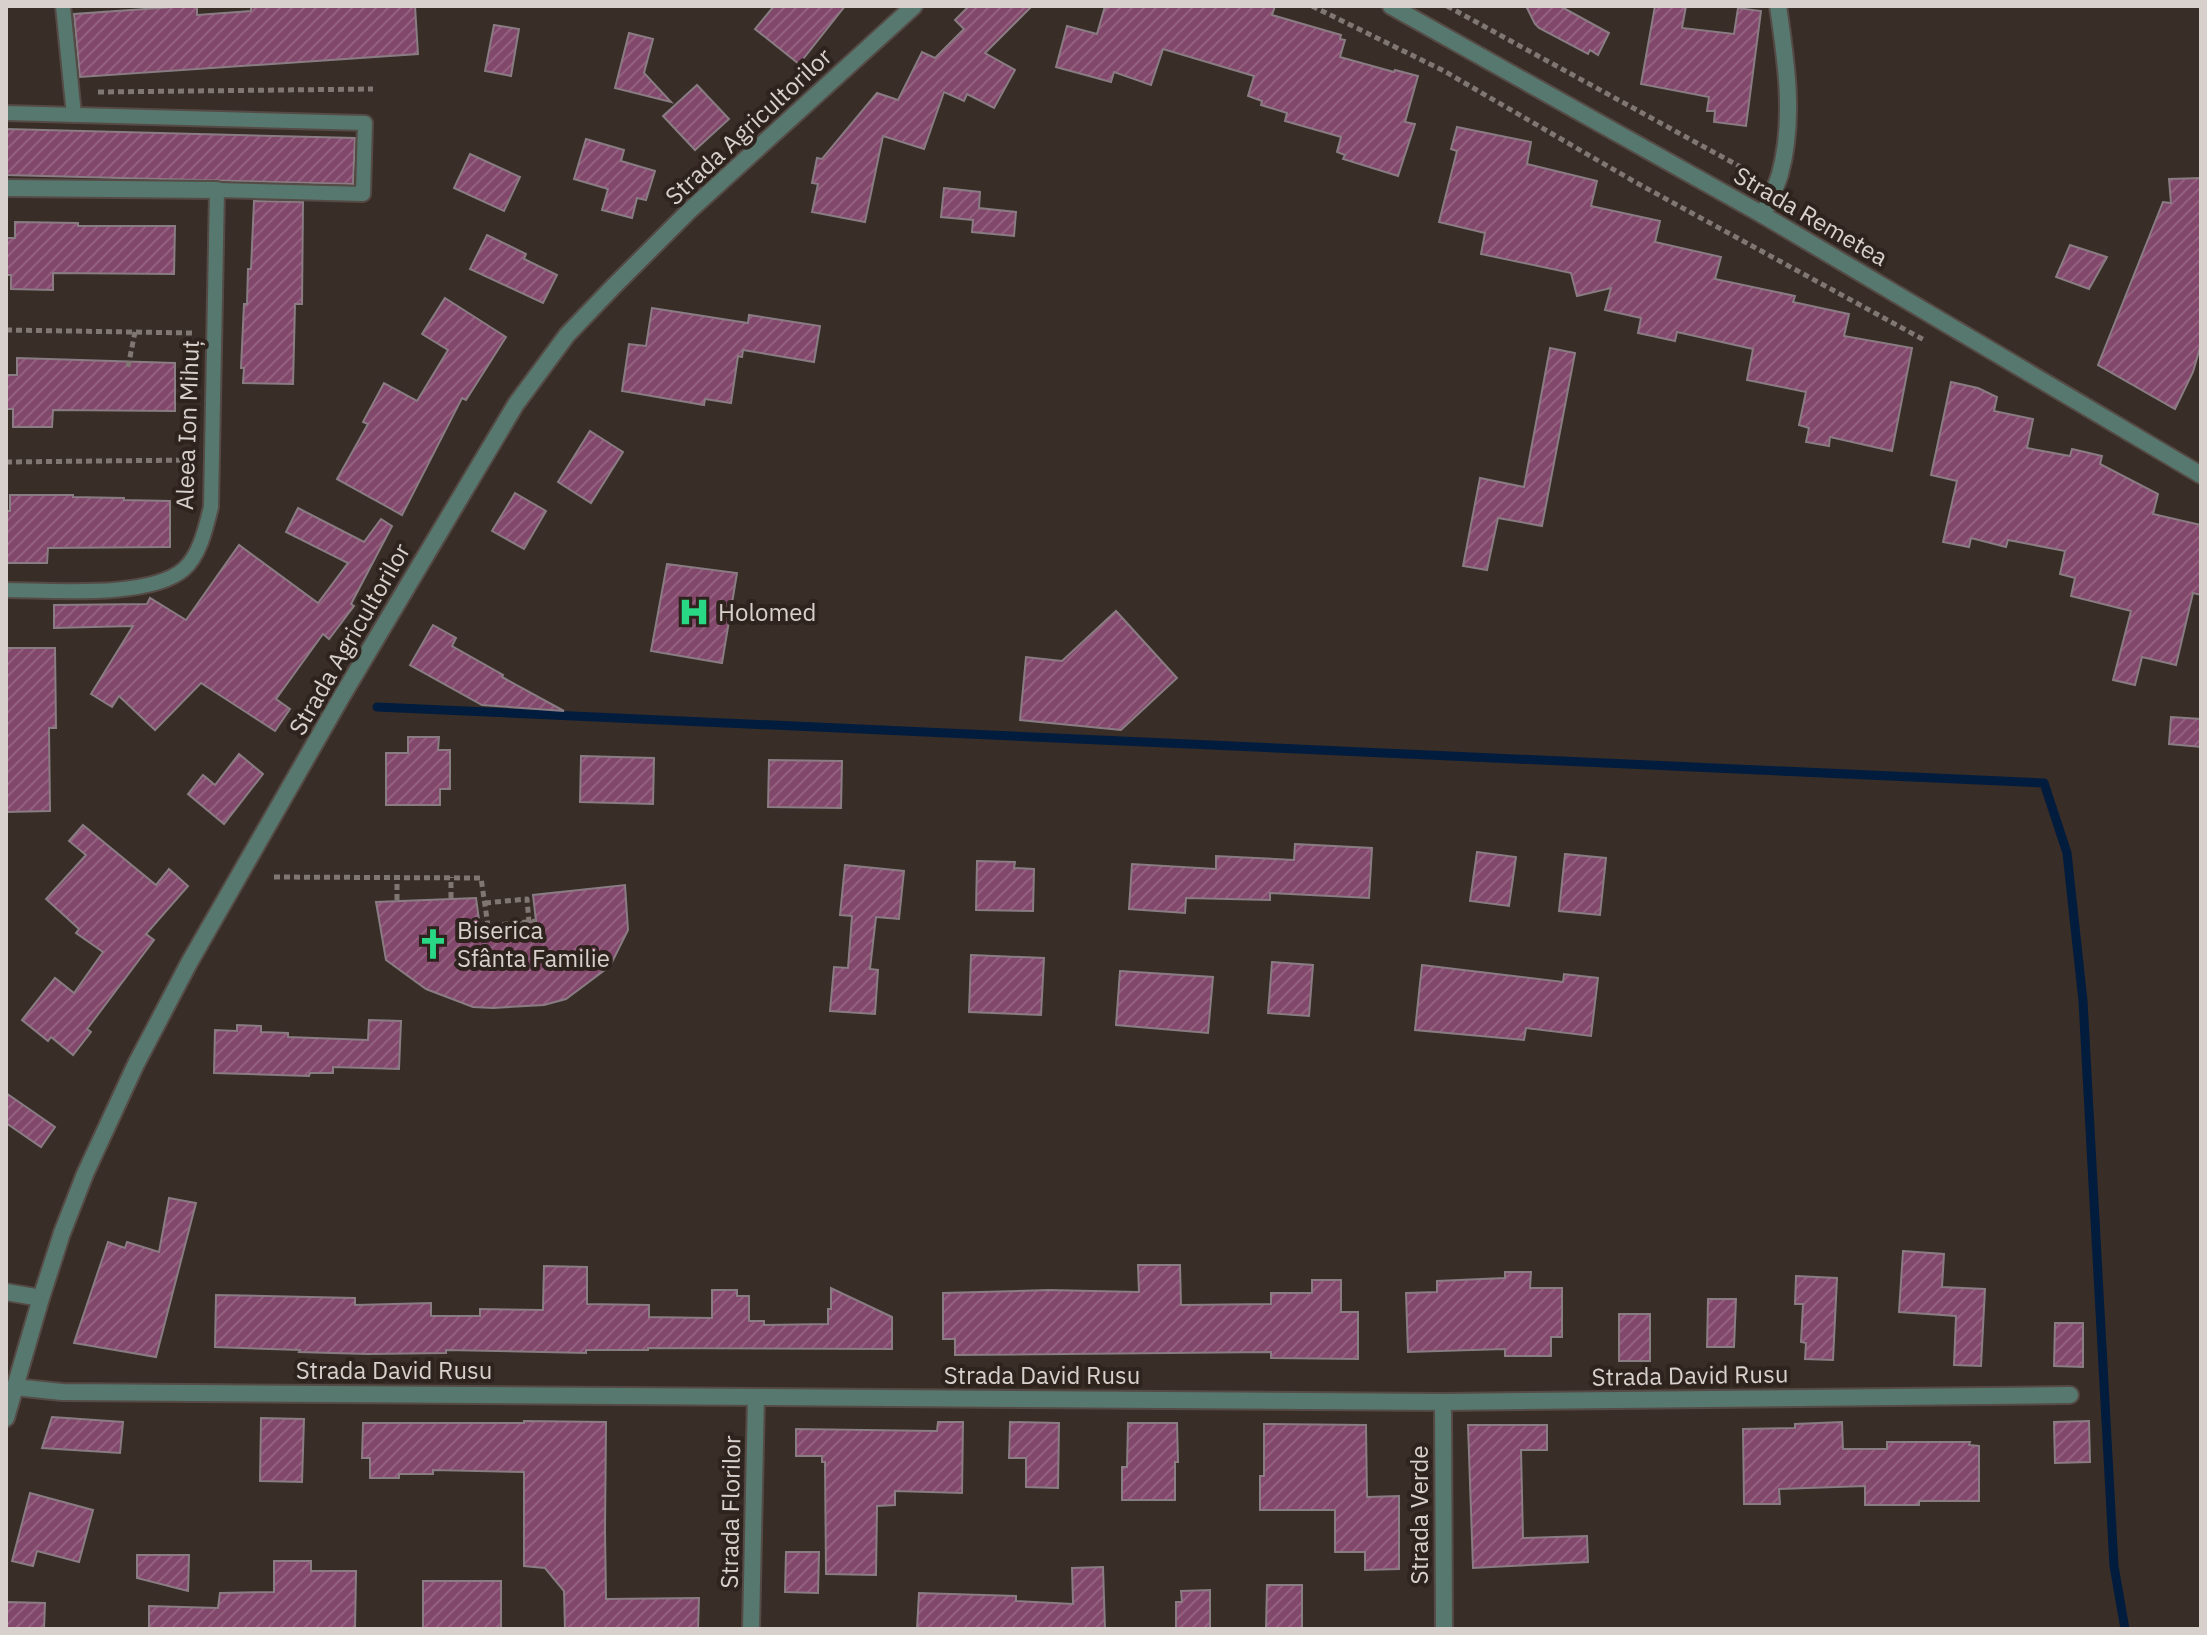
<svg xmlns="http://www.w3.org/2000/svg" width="2207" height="1635" viewBox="0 0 2207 1635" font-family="'IBM Plex Sans',sans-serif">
	<defs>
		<pattern id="building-hatch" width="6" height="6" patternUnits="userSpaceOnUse" patternTransform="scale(2)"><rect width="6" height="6" fill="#82486b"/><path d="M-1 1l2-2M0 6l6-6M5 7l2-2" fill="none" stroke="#93617f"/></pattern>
	</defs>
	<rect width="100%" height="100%" fill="#382d27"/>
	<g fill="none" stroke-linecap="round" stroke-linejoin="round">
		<polyline stroke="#021c3e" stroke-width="9" points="377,707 2044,783 2067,853 2083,1001 2114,1566 2125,1629"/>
	</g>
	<g fill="url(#building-hatch)" stroke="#897c83" stroke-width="2">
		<polygon points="188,6 197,6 197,15 251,11 251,6 415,6 418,54 80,77 74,14"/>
		<polygon points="774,6 845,6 799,64 755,29"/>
		<polygon points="969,6 1032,6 985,53 1015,70 994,108 967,94 964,101 944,92 924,149 883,136 865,222 812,212 818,184 812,183 817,158 822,159 877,93 898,100 922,52 935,58 964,29 955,20"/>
		<polygon points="1105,6 1275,6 1272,15 1341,35 1340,39 1345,40 1340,57 1394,72 1395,70 1418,76 1405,122 1415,124 1398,176 1343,159 1345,155 1337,152 1341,137 1285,121 1287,113 1261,105 1262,101 1248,96 1254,76 1163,49 1151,85 1114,72 1111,82 1056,67 1067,26 1097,34"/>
		<polygon points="1526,6 1560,6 1609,33 1598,55 1590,50 1588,54 1539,28 1535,24"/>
		<polygon points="1655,6 1686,6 1682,28 1734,34 1738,8 1761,11 1746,126 1714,122 1715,111 1707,111 1709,97 1641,84"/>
		<polygon points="494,25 519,29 511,76 485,71"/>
		<polygon points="629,33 653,39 644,73 671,102 615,88"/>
		<polygon points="697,85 729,119 695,150 663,116"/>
		<polygon points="1457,127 1531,142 1527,164 1597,181 1591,206 1660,221 1655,242 1721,257 1715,279 1795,296 1793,302 1849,314 1844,336 1912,348 1892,451 1830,437 1829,446 1806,442 1809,428 1799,425 1806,392 1747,380 1753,349 1677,332 1675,341 1638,333 1641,318 1605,310 1611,288 1577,296 1571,273 1481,254 1485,233 1439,222 1457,151 1451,149"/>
		<polygon points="6,129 355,138 353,184 6,175"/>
		<polygon points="586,139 624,150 621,161 655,171 646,200 637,198 632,218 602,210 608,189 574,179"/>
		<polygon points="470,154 520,177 504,211 454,188"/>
		<polygon points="2201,178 2201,344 2193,372 2175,409 2098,365 2163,202 2171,203 2169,179"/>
		<polygon points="944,188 980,192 979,208 1016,212 1014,236 972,232 973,220 941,217"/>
		<polygon points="254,201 303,202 302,304 295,304 293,384 243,383 244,368 241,368 244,304 247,304 248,269 251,269"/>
		<polygon points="15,222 78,223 78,226 175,226 174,274 53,273 53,290 11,289 11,275 6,275 6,238 15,238"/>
		<polygon points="487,235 526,254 524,259 557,275 543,303 470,269"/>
		<polygon points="2070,245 2107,257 2089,289 2056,277"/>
		<polygon points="445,298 506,337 466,400 462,398 402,515 337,479 368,424 363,422 384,383 417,401 448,350 422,334"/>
		<polygon points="652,308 748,323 749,315 820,326 814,362 743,350 742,357 738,356 731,403 705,399 704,405 622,391 629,344 646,346"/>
		<polygon points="1550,348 1575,353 1542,526 1498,518 1487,570 1463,566 1480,478 1524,487"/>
		<polygon points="17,358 175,363 175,411 53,410 52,427 13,427 13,409 6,409 6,375 17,375"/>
		<polygon points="1951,382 1978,388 1997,397 1994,411 2033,419 2027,448 2070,456 2072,449 2102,456 2100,464 2158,494 2153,514 2201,525 2201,595 2193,593 2176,665 2142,657 2135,685 2113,680 2131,611 2071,596 2075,578 2060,574 2065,551 2008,540 2006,547 1971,538 1969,547 1943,542 1957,481 1931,475"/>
		<polygon points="590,431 623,452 591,503 558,482"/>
		<polygon points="515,493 546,511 524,549 492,531"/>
		<polygon points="10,495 73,495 73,497 124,498 124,500 170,501 170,547 48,548 47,563 7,563 6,511 10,511"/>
		<polygon points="298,508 364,542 381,519 392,526 351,604 354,606 329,639 323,634 276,699 290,709 275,731 201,683 155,730 119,696 112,707 91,694 133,626 54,628 54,605 147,604 150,598 186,620 239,545 318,603 348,563 286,532"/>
		<polygon points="667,564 737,573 722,663 651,651"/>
		<polygon points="1116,611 1177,678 1121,730 1020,720 1026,657 1062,661"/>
		<polygon points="433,625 456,638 452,646 503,675 502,677 564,711 482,705 410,665"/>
		<polygon points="6,648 55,648 56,728 49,728 50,811 6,812"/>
		<polygon points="2171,717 2201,719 2201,747 2169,744"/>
		<polygon points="408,737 439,737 438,750 450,750 450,789 440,789 440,805 386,805 386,753 408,753"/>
		<polygon points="239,754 263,774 224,824 188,794 203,775 215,785"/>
		<polygon points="581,756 654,758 653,804 580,802"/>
		<polygon points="769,760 842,761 841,808 768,807"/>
		<polygon points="83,825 156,885 169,869 188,886 146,934 154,940 87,1029 91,1032 73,1055 51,1037 48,1041 22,1020 55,978 74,993 103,952 76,933 79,929 46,899 86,855 69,841"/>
		<polygon points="1295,844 1372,848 1369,898 1270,893 1270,900 1186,898 1185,913 1129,909 1132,864 1216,869 1216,856 1294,860"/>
		<polygon points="1477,852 1516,857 1509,906 1470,901"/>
		<polygon points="1565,854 1606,858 1600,915 1559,911"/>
		<polygon points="977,861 1015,862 1014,868 1034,869 1033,911 976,910"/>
		<polygon points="845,865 904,871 899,919 876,917 870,969 878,970 875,1014 830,1011 834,967 848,968 852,916 840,915"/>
		<polygon points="625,885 628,930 610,966 566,999 544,1005 493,1008 473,1007 426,989 386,960 376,902 476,898 480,927 536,921 533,895"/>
		<polygon points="971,955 1044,958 1041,1015 969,1012"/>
		<polygon points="1272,962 1313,965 1309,1016 1268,1013"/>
		<polygon points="1422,965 1563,982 1564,974 1598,978 1591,1036 1526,1028 1524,1040 1415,1030"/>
		<polygon points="1120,971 1213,977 1208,1033 1116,1025"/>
		<polygon points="369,1020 401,1021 399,1069 333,1067 333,1073 310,1073 309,1076 214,1073 215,1030 237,1031 237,1025 261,1026 261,1032 288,1033 288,1037 368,1040"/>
		<polygon points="6,1093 55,1127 41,1147 6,1123"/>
		<polygon points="169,1198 196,1203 156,1357 74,1343 108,1242 125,1248 127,1242 159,1252"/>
		<polygon points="1903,1251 1944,1254 1942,1287 1985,1289 1981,1366 1954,1365 1956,1316 1899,1312"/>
		<polygon points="1138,1265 1180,1265 1181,1305 1271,1304 1271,1293 1312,1293 1312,1280 1341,1280 1341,1312 1358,1312 1358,1359 1271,1358 1271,1352 955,1355 955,1339 943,1339 943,1293 1049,1290 1139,1292"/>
		<polygon points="544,1266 587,1267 587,1304 649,1305 649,1317 712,1318 712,1290 737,1290 737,1296 749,1296 749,1321 764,1321 764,1325 828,1324 828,1309 831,1309 831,1288 892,1317 892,1349 648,1348 648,1350 586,1350 586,1353 446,1350 446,1353 368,1354 299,1352 300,1350 215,1347 216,1295 355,1298 355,1305 431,1303 431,1316 480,1316 480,1309 543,1310"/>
		<polygon points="1505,1272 1531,1272 1530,1288 1562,1288 1562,1337 1551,1337 1551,1356 1505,1356 1505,1349 1408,1352 1406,1293 1437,1292 1437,1281 1505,1278"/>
		<polygon points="1796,1276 1837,1278 1833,1360 1805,1359 1806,1343 1801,1342 1803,1304 1795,1304"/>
		<polygon points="1708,1299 1736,1299 1734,1347 1707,1347"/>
		<rect x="1619" y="1314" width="31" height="47"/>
		<polygon points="2055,1323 2083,1323 2083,1367 2054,1366"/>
		<polygon points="52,1417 123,1422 120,1453 42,1448"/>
		<polygon points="261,1418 304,1419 302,1482 260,1481"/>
		<polygon points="524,1421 606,1422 605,1530 606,1599 699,1598 698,1629 565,1629 564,1591 545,1568 524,1566 524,1472 433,1470 433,1474 399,1474 399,1478 370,1478 370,1458 362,1458 363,1423 524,1423"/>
		<polygon points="2089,1421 2090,1462 2055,1463 2054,1422"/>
		<polygon points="938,1422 963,1422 962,1493 895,1491 895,1505 877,1506 876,1575 826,1574 825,1462 822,1462 822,1456 796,1456 796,1429 937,1431"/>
		<polygon points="1010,1422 1059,1423 1058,1488 1026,1487 1026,1458 1009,1458"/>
		<polygon points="1842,1422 1843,1449 1887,1449 1887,1442 1970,1442 1969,1445 1979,1446 1979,1501 1919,1501 1919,1505 1865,1505 1865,1486 1779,1489 1780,1504 1744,1504 1743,1429 1795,1428 1795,1424"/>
		<polygon points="1128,1423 1177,1423 1178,1462 1175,1462 1175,1500 1122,1500 1122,1467 1127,1467"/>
		<polygon points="1264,1424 1366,1425 1367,1497 1399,1496 1399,1569 1365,1570 1365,1552 1335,1552 1335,1510 1260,1510 1260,1476 1264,1476"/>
		<polygon points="1468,1425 1547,1425 1547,1450 1521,1450 1523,1538 1587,1536 1588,1562 1473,1568"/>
		<polygon points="30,1493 93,1510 79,1562 37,1551 33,1566 12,1561"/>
		<polygon points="786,1552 819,1552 818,1593 785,1592"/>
		<polygon points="137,1555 189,1555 188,1591 137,1578"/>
		<polygon points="274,1561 311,1561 311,1571 356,1571 355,1629 149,1629 149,1606 218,1608 220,1593 274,1592"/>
		<polygon points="1103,1567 1105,1629 917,1629 919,1593 1016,1596 1016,1601 1073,1604 1072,1568"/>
		<rect x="423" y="1581" width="78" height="48"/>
		<polygon points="1267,1585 1302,1585 1302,1629 1266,1629"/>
		<polygon points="1210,1590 1210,1629 1176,1629 1176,1602 1182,1602 1181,1591"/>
		<polygon points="6,1602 45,1603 44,1629 7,1629"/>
	</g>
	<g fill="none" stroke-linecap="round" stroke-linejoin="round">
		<defs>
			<g id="service">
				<polyline points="63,6 74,115"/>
				<path d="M6,113l359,10 -2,71 -146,-4 -6,317c-5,20 -11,48 -27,62 -34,30 -134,21 -178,21"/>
			</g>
			<g id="minor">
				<polyline points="6,188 217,190"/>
				<path d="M1763,215c6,-14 13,-27 17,-41 15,-54 6,-114 -2,-168"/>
				<polyline points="14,1387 62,1392 1443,1402 2070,1395"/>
				<polyline points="1443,1402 1444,1629"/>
				<polyline points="751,1629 756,1397"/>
			</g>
			<g id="tertiary">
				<polyline points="1391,6 1763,215 2201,475"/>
				<polyline points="6,1292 41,1298"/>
				<polyline points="6,1418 41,1298 62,1233 85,1174 136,1064 189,963 342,696 516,404 567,335 613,287 690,210 914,6"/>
			</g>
		</defs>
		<use href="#service" stroke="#554a45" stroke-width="18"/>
		<use href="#minor" stroke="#554a45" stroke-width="20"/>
		<use href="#tertiary" stroke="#554a45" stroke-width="20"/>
		<g stroke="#807772" stroke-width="5" stroke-dasharray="6 4" stroke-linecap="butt">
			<polyline points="1312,6 1444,71 1635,182 1926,341"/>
			<polyline points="1447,6 1759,177"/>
			<polyline points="98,92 373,89"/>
			<polyline points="6,330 193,333"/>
			<polyline points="128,367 135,332"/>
			<polyline points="6,462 193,460"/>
			<polyline points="274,877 481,878 488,926 536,921"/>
			<polyline points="451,898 451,877"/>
			<polyline points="397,900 397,877"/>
			<polyline points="485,903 527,899 529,922"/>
			<polyline points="480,927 488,926"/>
		</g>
		<use href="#service" stroke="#57786e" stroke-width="14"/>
		<use href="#minor" stroke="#57786e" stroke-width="16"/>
		<use href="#tertiary" stroke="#57786e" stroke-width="16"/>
	</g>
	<defs>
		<symbol id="hospital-bare" viewBox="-9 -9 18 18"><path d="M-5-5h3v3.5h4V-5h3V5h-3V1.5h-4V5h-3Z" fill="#28d885" stroke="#2e231d" stroke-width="2.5" paint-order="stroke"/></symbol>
		<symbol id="church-bare" viewBox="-9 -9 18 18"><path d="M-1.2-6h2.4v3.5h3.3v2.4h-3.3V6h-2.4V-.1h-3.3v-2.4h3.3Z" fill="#28d885" stroke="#2e231d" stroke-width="2.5" paint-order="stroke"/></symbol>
	</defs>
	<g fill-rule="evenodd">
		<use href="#hospital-bare" x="672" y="590" width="44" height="44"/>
		<use href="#church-bare" x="411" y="922" width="44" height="44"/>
	</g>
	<g text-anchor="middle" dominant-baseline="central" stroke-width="8" stroke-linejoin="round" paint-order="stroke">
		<g font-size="24" fill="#d7d0cc" stroke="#2e231d">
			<text transform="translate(748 126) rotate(-43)">Strada Agricultorilor</text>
			<text transform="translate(1811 216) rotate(30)">Strada Remetea</text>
			<text transform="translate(187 425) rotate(-88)">Aleea Ion Mihuț</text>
			<text transform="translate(349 639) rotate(-60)">Strada Agricultorilor</text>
			<text x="394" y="1370">Strada David Rusu</text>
			<text x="1042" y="1375">Strada David Rusu</text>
			<text transform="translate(1690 1375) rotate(-1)">Strada David Rusu</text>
			<text transform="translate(730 1512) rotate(-89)">Strada Florilor</text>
			<text transform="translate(1419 1515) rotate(-90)">Strada Verde</text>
		</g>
		<g font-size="24" fill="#d7d0cc" stroke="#2e231d" text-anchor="start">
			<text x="718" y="612">Holomed</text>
			<text x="457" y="930">Biserica<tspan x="457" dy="28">Sfânta Familie</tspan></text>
		</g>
	</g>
	<rect width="2207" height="1635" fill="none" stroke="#d7d0cc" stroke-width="16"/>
</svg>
